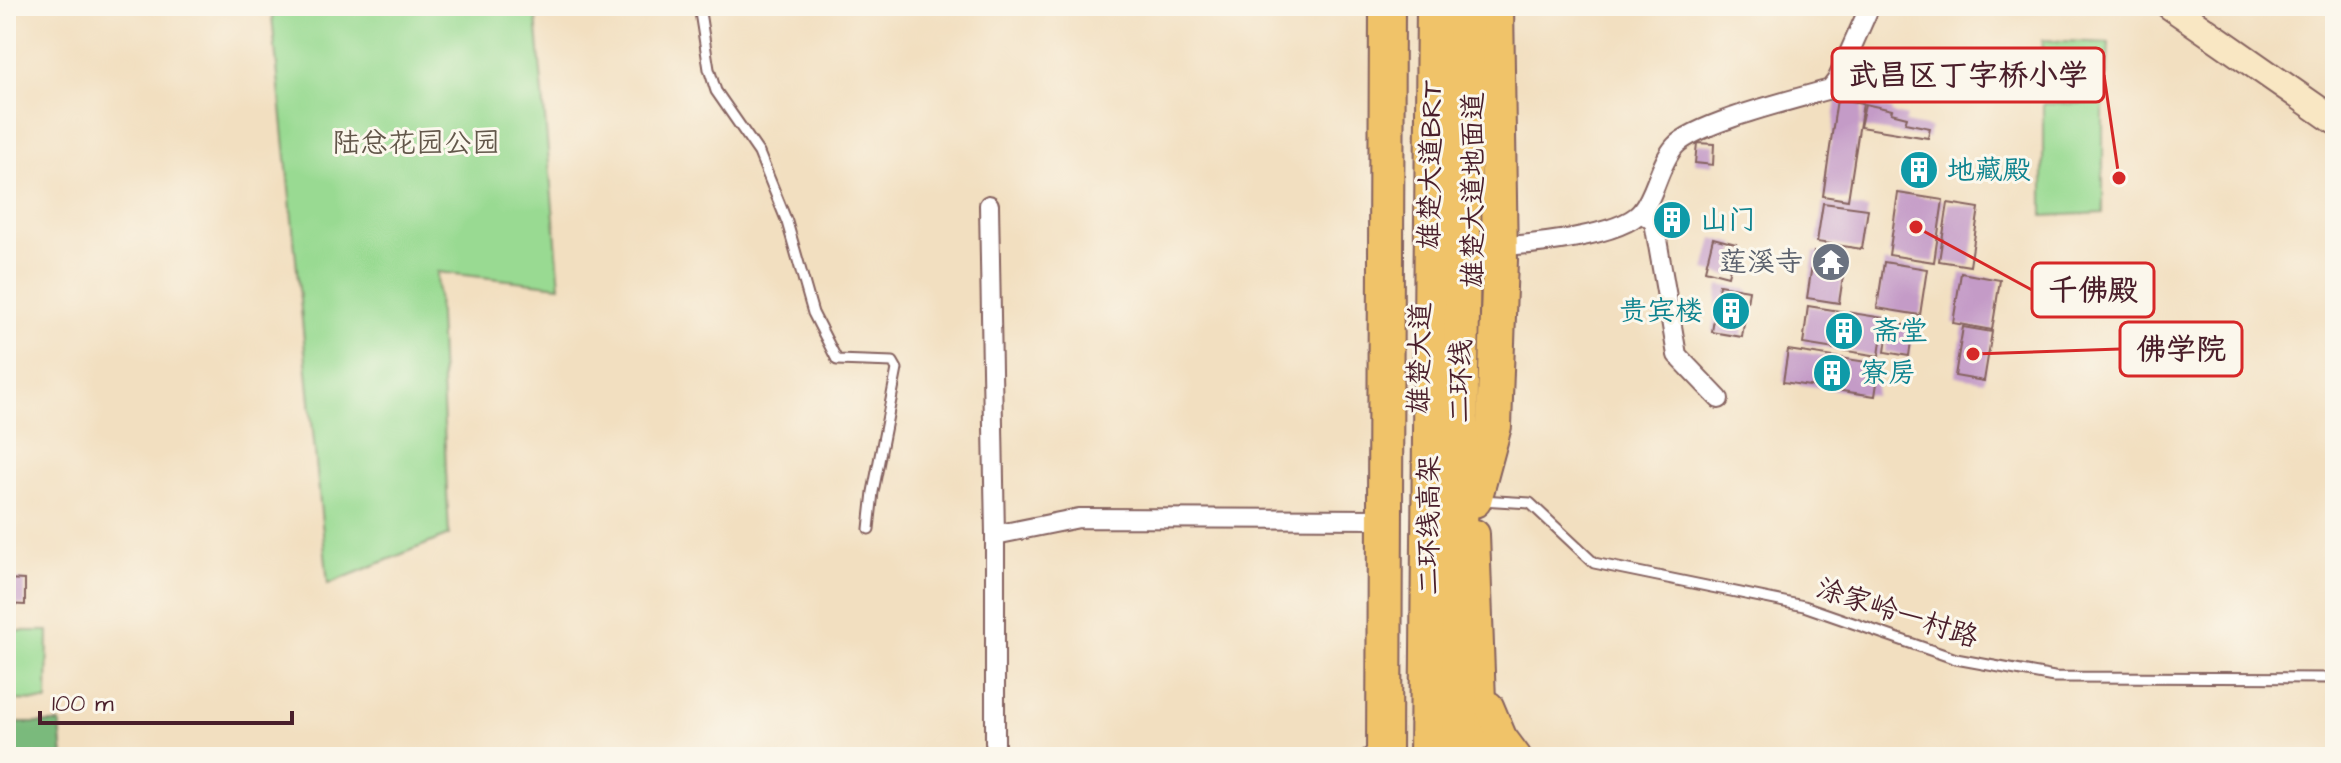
<svg xmlns="http://www.w3.org/2000/svg" width="2341" height="763" viewBox="0 0 2341 763" font-family="'Architects Daughter','LXGW WenKai TC',sans-serif">
	<rect width="100%" height="100%" fill="#fbf7ec"/>
	<filter id="ink" filterUnits="userSpaceOnUse"><feTurbulence type="fractalNoise" baseFrequency=".0125" numOctaves="2"/><feDisplacementMap in="SourceGraphic" scale="16" xChannelSelector="R" yChannelSelector="G"/><feConvolveMatrix kernelMatrix="1 2 1 2 8 2 1 2 1" color-interpolation-filters="sRGB"/></filter>
	<filter id="wash" filterUnits="userSpaceOnUse"><feTurbulence type="fractalNoise" baseFrequency=".006" numOctaves="4" result="noise"/><feDisplacementMap in="SourceGraphic" scale="32" xChannelSelector="R" yChannelSelector="G"/><feGaussianBlur stdDeviation="1.8" result="paint"/><feColorMatrix in="noise" values="0 0 0 0 0 0 0 0 0 0 0 0 0 0 0 0 0 1.4 0 .05"/><feComposite in="paint" operator="in"/></filter>
	<g filter="url(#wash)">
		<rect width="100%" height="100%" fill="#f2dfc0"/>
		<g fill="#99da92" stroke="#727c5e" stroke-width="2">
			<polygon points="271,6 535,6 560,286 437,272 449,535 328,584"/>
			<polygon points="2043,40 2109,43 2107,77 2041,75"/>
			<polygon points="2103,103 2103,213 2043,216 2043,104"/>
			<polygon points="10,631 48,631 47,701 9,700"/>
		</g>
		<polygon fill="#7aba7c" stroke="#626c54" stroke-width="2" points="6,723 60,723 63,757 6,757"/>
		<g id="blocks">
			<g fill="#c49bc7">
				<polygon points="1837,99 1863,103 1848,200 1823,196"/>
				<polygon points="1865,104 1892,110 1891,113 1907,117 1905,123 1930,128 1928,138 1860,127"/>
				<polygon points="1697,143 1714,144 1713,165 1695,163"/>
				<polygon points="1912,158 1929,160 1926,183 1909,181"/>
				<polygon points="1898,193 1943,200 1934,262 1889,255"/>
				<polygon points="1823,203 1868,209 1862,249 1817,242"/>
				<polygon points="1948,203 1979,208 1970,266 1939,261"/>
				<polygon points="1679,205 1682,233 1666,236 1663,207"/>
				<polygon points="1713,238 1736,244 1728,276 1705,270"/>
				<polygon points="1814,252 1846,257 1839,303 1807,298"/>
				<polygon points="1884,262 1927,269 1920,315 1877,308"/>
				<polygon points="1961,273 2000,280 1992,330 1953,323"/>
				<polygon points="1719,285 1749,290 1742,337 1712,332"/>
				<polygon points="1808,306 1884,318 1879,356 1803,344"/>
				<polygon points="1889,323 1913,326 1909,356 1885,352"/>
				<polygon points="1963,327 1992,332 1984,381 1955,376"/>
				<polygon points="1788,350 1880,364 1875,396 1783,382"/>
				<polygon points="6,579 25,580 25,605 6,604"/>
			</g>
		</g>
	</g>
	<g filter="url(#ink)">
		<use href="#blocks" fill-opacity="0" stroke="#85625f" stroke-width="2"/>
		<g fill="none" stroke-linecap="round" stroke-linejoin="round">
			<defs>
				<g id="lane">
					<polyline points="699,6 709,69 716,91 759,153 787,222 813,313 837,360 893,362 897,369 873,492 869,529"/>
					<polyline points="1481,500 1530,503 1594,563 1804,606 1956,659 2054,677 2335,678"/>
					<polyline points="1363,757 1377,747"/>
				</g>
				<g id="street">
					<polyline points="989,205 995,535 995,743"/>
					<polyline points="1641,212 1654,222 1677,355 1719,399"/>
					<path d="M1500,246c31,-1 120,-10 141,-34 15,-18 18,-48 34,-66 21,-23 121,-47 155,-57l7,-9 33,-74"/>
					<polyline points="995,535 1079,518 1385,519"/>
				</g>
				<polyline id="secondary" points="2170,6 2335,121"/>
				<g id="primary">
					<polyline points="1475,534 1483,757"/>
					<polyline points="1489,706 1502,737 1517,757"/>
				</g>
				<g id="highway">
					<polyline points="1474,500 1494,426 1500,260 1496,6"/>
					<polyline points="1384,757 1387,6"/>
					<polyline points="1427,757 1434,6"/>
					<polyline points="1459,757 1461,374 1467,6"/>
				</g>
			</defs>
			<use href="#lane" stroke="#85625f" stroke-width="13"/>
			<use href="#street" stroke="#85625f" stroke-width="22"/>
			<use href="#secondary" stroke="#85625f" stroke-width="30"/>
			<use href="#primary" stroke="#85625f" stroke-width="32"/>
			<use href="#highway" stroke="#85625f" stroke-width="38"/>
			<use href="#lane" stroke="#fff" stroke-width="9"/>
			<use href="#street" stroke="#fff" stroke-width="18"/>
			<use href="#secondary" stroke="#f9e7c3" stroke-width="26"/>
			<use href="#primary" stroke="#f0c369" stroke-width="28"/>
			<use href="#highway" stroke="#f0c369" stroke-width="34"/>
		</g>
	</g>
	<defs>
		<symbol id="building-disc" viewBox="-11 -11 22 22"><circle r="9.5" fill="#0f9aa8" stroke="#fbf7ec"/><path d="M-4-6H4V6H1V3H-1V6H-4ZM-2.5-4.3h1.7v1.8h-1.7ZM.8-4.3h1.7v1.8H.8ZM-2.5-1h1.7V.8h-1.7ZM.8-1h1.7V.8H.8Z" fill="#fff"/></symbol>
		<symbol id="temple-disc" viewBox="-11 -11 22 22"><circle r="9.5" fill="#6b7280" stroke="#fbf7ec"/><path d="M0-6L5-2H3V0L6.5 2.5H4V6H1.5V3h-3V6H-4V2.5H-6.5L-3 0V-2H-5Z" fill="#fff"/></symbol>
	</defs>
	<g fill-rule="evenodd">
		<use href="#building-disc" x="1897" y="148" width="44" height="44"/>
		<use href="#building-disc" x="1650" y="198" width="44" height="44"/>
		<use href="#temple-disc" x="1809" y="240" width="44" height="44"/>
		<use href="#building-disc" x="1709" y="289" width="44" height="44"/>
		<use href="#building-disc" x="1822" y="309" width="44" height="44"/>
		<use href="#building-disc" x="1810" y="351" width="44" height="44"/>
	</g>
	<g text-anchor="middle" dominant-baseline="central" stroke-width="6" stroke-linejoin="round" paint-order="stroke">
		<g font-size="28" fill="#62574a" stroke="#fbf7ec">
			<text x="416" y="143">陆总花园公园</text>
		</g>
		<g font-size="28" fill="#4a1f2b" stroke="#fbf7ec">
			<text transform="translate(1431 165) rotate(-89)">雄楚大道BRT</text>
			<text transform="translate(1473 190) rotate(-90)">雄楚大道地面道</text>
			<text transform="translate(1420 358) rotate(-89)">雄楚大道</text>
			<text transform="translate(1461 381) rotate(-89)">二环线</text>
			<text transform="translate(1429 525) rotate(-90)">二环线高架</text>
			<text transform="translate(1897 613) rotate(18)">涂家岭一村路</text>
		</g>
		<g font-size="28" fill="#0d838f" stroke="#fbf7ec" text-anchor="start">
			<text x="1947" y="170">地藏殿</text>
			<text x="1700" y="220">山门</text>
			<text x="1703" y="311" text-anchor="end">贵宾楼</text>
			<text x="1872" y="331">斋堂</text>
			<text x="1860" y="373">寮房</text>
		</g>
		<g font-size="28" fill="#5b616d" stroke="#fbf7ec" text-anchor="end">
			<text x="1803" y="262">莲溪寺</text>
		</g>
	</g>
	<path fill="none" stroke="#d62828" stroke-width="3" d="M2119 178L2104 75M1916 227L2032 290M1973 354L2120 349"/>
	<g fill="#d62828" stroke="#fbf7ec" stroke-width="3">
		<circle cx="2119" cy="178" r="8"/>
		<circle cx="1916" cy="227" r="8"/>
		<circle cx="1973" cy="354" r="8"/>
	</g>
	<g fill="#fbf7ec" stroke="#d62828" stroke-width="3">
		<rect x="1832" y="48" width="272" height="54" rx="8"/>
		<rect x="2032" y="263" width="122" height="54" rx="8"/>
		<rect x="2120" y="322" width="122" height="54" rx="8"/>
	</g>
	<g font-size="30" text-anchor="middle" font-weight="bold" fill="#4a1f2b">
		<text x="1968" y="85">武昌区丁字桥小学</text>
		<text x="2093" y="300">千佛殿</text>
		<text x="2181" y="359">佛学院</text>
	</g>
	<rect width="2341" height="763" fill="none" stroke="#fbf7ec" stroke-width="32"/>
	<path d="M40 711v12h252v-12" fill="none" stroke="#4a1f2b" stroke-width="4"/>
	<text x="52" y="711" font-size="24" fill="#4a1f2b" stroke="#fbf7ec" stroke-width="6" paint-order="stroke">100 m</text>
</svg>
